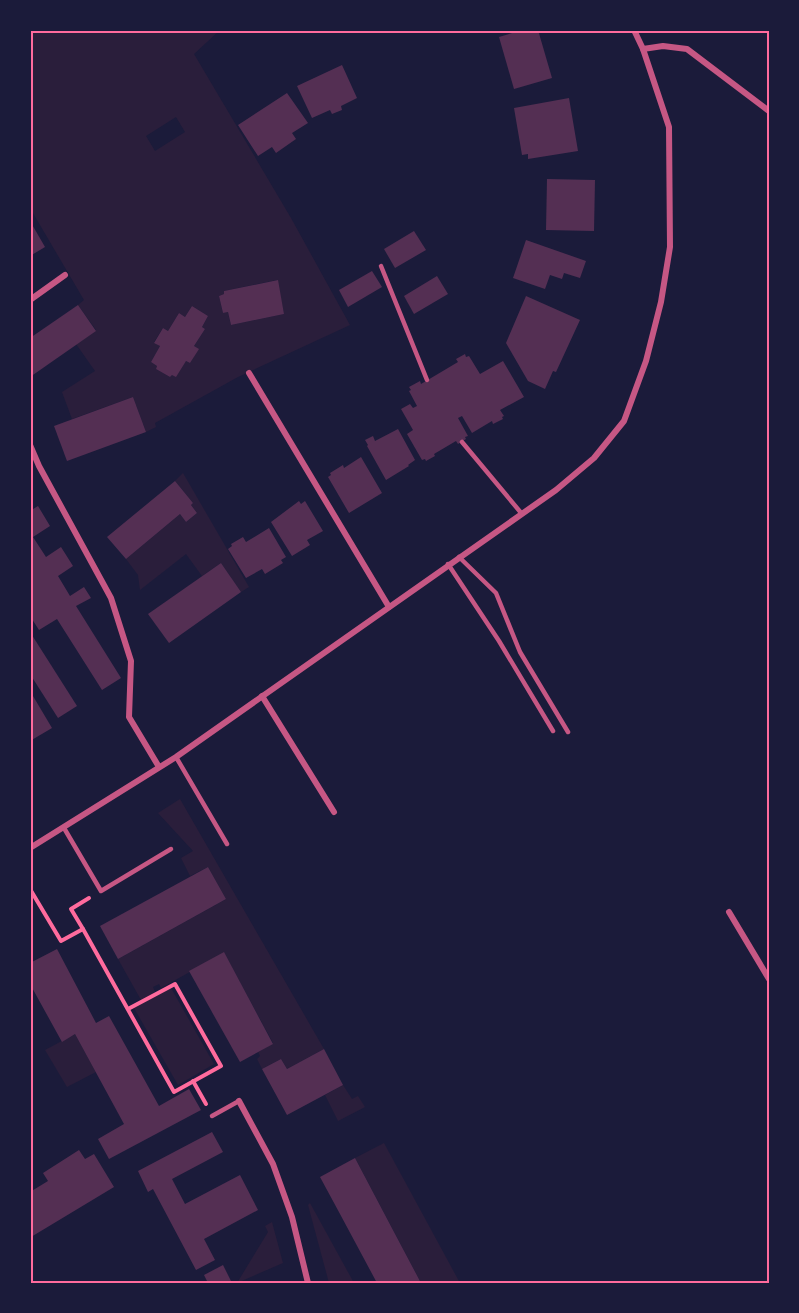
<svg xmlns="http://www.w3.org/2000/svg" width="799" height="1313" viewBox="0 0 799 1313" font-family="'Times New Roman',serif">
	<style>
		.green { fill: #2a1e3b; fill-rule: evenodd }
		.building { fill: #542f53 }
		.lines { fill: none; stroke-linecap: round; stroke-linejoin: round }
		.path { stroke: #ff6b9d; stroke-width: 4 }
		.service { stroke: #c65784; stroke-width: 4.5 }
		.minor { stroke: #c65784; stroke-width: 6 }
		.neatline { fill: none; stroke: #ff6b9d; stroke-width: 2 }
	</style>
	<rect width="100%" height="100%" fill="#1b1b3a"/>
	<g class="green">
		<path d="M30,30H220L194,54L291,218L350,325L238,377L155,423L156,427L146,432L133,397L72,419L62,392L95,371L76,344L96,330L78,305L84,300L30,208ZM176,117L185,132L155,151L146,136ZM277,280L284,314L231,325L228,312L223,313L219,296L224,294V291ZM192,306L208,316L202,327L205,329L194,346L198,349L190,363L186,361L170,377L156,369L157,366L151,362L160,346L154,342L163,328L168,331L179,313L185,317Z"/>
		<path d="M183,473L249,587L241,592L221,563L202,576L186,554L140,590L138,575L126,559L180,514L186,522L197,513L191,505L193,503L175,481Z"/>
		<path d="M180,799L324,1049L287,1069L281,1059L262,1069L257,1059L260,1056L258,1052L273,1043L224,953L161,988L159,984L153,987L155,992L141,1000L118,959L226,899L208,867L190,876L181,858L193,851L158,813Z"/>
		<path d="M171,988L214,1064L178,1085L134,1008Z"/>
		<path d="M75,1034L96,1072L67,1087L45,1050Z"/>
		<path d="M343,1085L352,1099L358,1096L365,1107L338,1121L325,1095Z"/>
		<path d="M384,1143L460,1283H421L355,1158Z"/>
		<path d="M310,1203L354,1283H329L308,1205Z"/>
		<path d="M272,1222L283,1263L237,1283L268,1232L265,1226Z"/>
	</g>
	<g class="building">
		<path d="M522,30H538L552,78L514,89L499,37Z"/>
		<path d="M342,65L357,98L341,106L342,110L332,114L330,110L312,118L297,86Z"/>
		<path d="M287,93L308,123L292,133L296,139L276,153L272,147L258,156L238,125Z"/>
		<path d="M569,98L578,151L528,159V154L522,155L514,108Z"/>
		<path d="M547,179L595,180L594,231L546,230Z"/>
		<path d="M30,221L45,247L30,256Z"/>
		<path d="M414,231L426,250L395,268L384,249Z"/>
		<path d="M526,240L586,261L580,278L564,273L562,279L550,275L545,289L513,278Z"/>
		<path d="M372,271L382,287L348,307L339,290Z"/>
		<path d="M437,276L448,294L414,314L404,296Z"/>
		<path d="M278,280L284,314L231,325L228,312L223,313L219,296L224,294V291Z"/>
		<path d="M526,296L580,320L556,372L553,371L545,389L528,381L506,343Z"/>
		<path d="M78,305L96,331L30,377V338Z"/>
		<path d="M192,306L208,316L202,327L205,329L194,346L199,349L190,363L186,361L176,377L172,375L170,377L156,369L157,366L151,362L160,346L154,343L163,328L168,331L179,313L185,317Z"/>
		<path d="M465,354L466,357L469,356L480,374L503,361L524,397L500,410L504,416L502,417L503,419L493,424L492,421L472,433L462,416L458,418L468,436L465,437L466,439L458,444L456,441L434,454L435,456L426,461L425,459L422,460L407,434L413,430L401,409L410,404L413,408L417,406L409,391L411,390L409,387L420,381L421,384L458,362L456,359Z"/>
		<path d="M133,397L146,432L67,461L54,426Z"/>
		<path d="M398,429L415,460L408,465L409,466L386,480L367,446L368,445L365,440L373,436L375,441Z"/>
		<path d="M361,457L382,493L349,513L328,477L331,475L330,473L343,465L344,468Z"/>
		<path d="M175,481L193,503L191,505L197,513L186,522L180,514L126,559L107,537Z"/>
		<path d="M299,501L301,504L305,501L323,531L307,540L310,545L292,556L271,522Z"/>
		<path d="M38,506L50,526L33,537L46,557L61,547L73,566L58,576L70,596L84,587L91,598L76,606L121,678L102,690L57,619L39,630L30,616V511Z"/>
		<path d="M269,528L286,557L281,560L283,563L265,574L262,569L246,578L228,549L232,546L231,544L243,537L246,542Z"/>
		<path d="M221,563L241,592L169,643L148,614Z"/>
		<path d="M30,632L77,706L58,718L30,674Z"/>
		<path d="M30,691L52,728L30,741Z"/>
		<path d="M208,867L226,899L118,959L100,926Z"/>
		<path d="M57,949L96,1023L109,1016L159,1106L189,1089L201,1110L109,1159L98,1139L124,1124L75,1034L62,1042L30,984V963Z"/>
		<path d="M224,952L273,1044L240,1062L189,971Z"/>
		<path d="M324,1049L343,1085L287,1115L262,1069L281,1059L287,1069Z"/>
		<path d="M212,1132L223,1152L172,1179L185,1204L240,1175L258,1210L204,1239L215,1260L196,1270L153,1189L148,1192L138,1171Z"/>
		<path d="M79,1150L85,1159L94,1154L114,1187L31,1237L30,1192L48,1181L43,1173Z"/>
		<path d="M355,1158L394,1232L421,1283H377L340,1214L320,1177Z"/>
		<path d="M223,1265L232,1283H208L204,1275Z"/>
	</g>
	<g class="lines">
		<g class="path">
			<path d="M30,889L61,941L83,929L174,1092L221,1066L175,984L128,1009"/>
			<path d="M83,929L71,909L89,898"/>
			<path d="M193,1081L206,1104"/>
		</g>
		<g class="service">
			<path d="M381,266L427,380"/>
			<path d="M462,442L522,514"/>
			<path d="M459,557L496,593L520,652L568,732"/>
			<path d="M448,564L499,641L553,731"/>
			<path d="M176,757L227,844"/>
			<path d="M64,828L101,891L171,849"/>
			<path d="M212,1116L239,1101"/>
		</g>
		<g class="minor">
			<path d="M643,49L663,46L687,49L769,111"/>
			<path d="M30,300L65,275"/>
			<path d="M249,373L389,607"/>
			<path d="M30,445L39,466L111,598L131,661L129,717L159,767"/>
			<path d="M262,696L334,812"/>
			<path d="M30,848L176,757L556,490L594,458L624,421L646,361L661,302L670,247L669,127L643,49L634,30"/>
			<path d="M729,912L769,979"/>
			<path d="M239,1101L273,1164L292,1217L308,1283"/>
		</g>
	</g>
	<rect width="799" height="1313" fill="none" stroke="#1b1b3a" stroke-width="63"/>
	<rect x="32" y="32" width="736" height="1250" class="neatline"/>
</svg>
